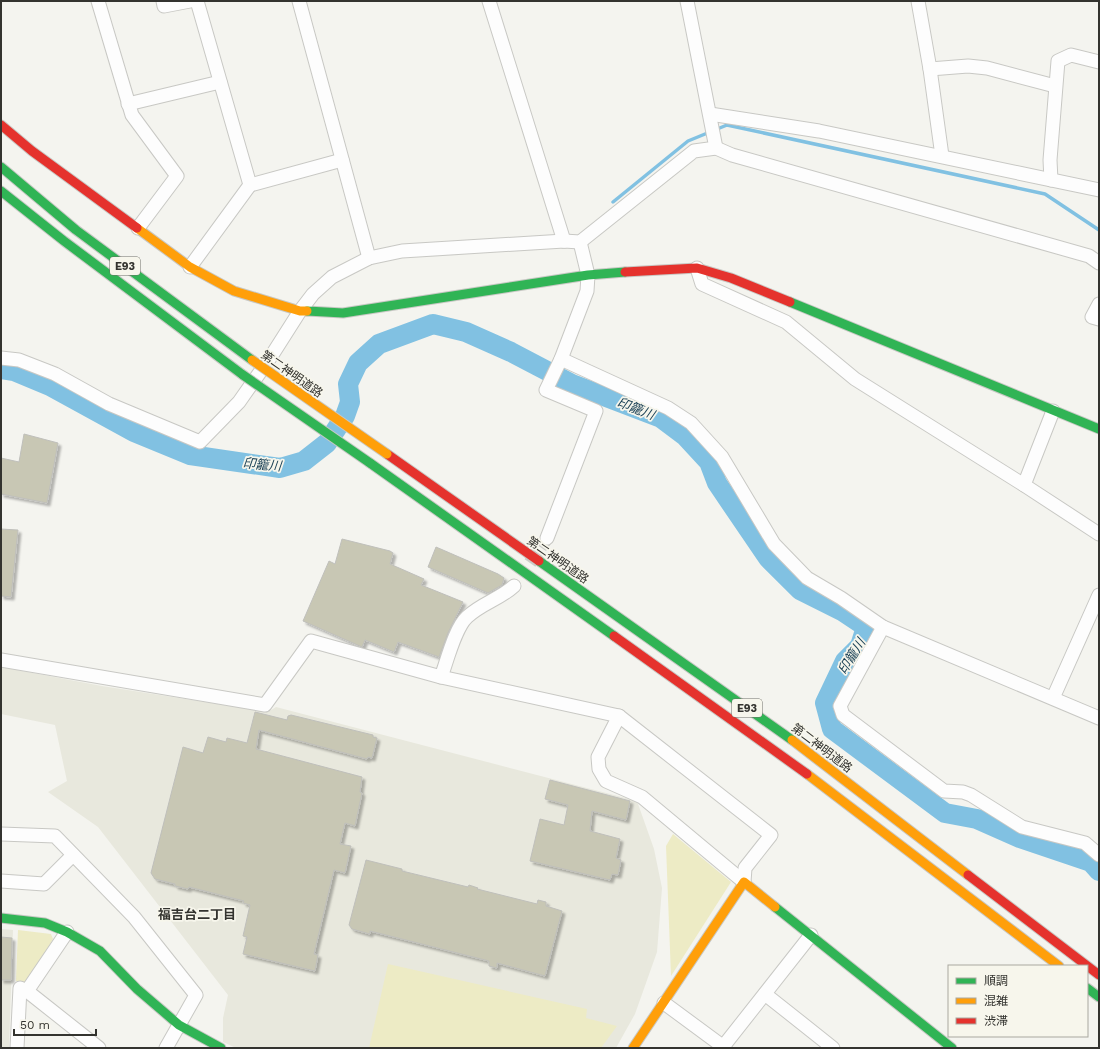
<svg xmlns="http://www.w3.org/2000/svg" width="1100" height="1049" viewBox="0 0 1100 1049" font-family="'Work Sans','Noto Sans JP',sans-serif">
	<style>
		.built { fill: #e8e8dd }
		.green { fill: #edebc5 }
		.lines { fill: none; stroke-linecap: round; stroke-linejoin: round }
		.stream { stroke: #81c1e2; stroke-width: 3.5 }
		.river { stroke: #81c1e2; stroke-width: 20 }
		.building { fill: #c8c7b4; stroke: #bfbfbb; filter: url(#shadow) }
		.street-tunnel { stroke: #cdcdc9; stroke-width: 13; stroke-dasharray: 13 6; stroke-linecap: butt }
		.street-casing { stroke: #c8c8c4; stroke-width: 15 }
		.fast-casing { stroke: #c8c8c4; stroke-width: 11 }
		.slow-casing { stroke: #c8c8c4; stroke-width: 11 }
		.jam-casing { stroke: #c8c8c4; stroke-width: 11 }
		.street { stroke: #fdfdfd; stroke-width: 13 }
		.fast { stroke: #30b455; stroke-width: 9 }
		.slow { stroke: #ff9f0a; stroke-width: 9 }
		.jam { stroke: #e5322d; stroke-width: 9 }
		.fast-bridge-casing { stroke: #c8c8c4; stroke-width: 11; stroke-linecap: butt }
		.slow-bridge-casing { stroke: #c8c8c4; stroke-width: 11; stroke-linecap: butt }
		.fast-bridge { stroke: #30b455; stroke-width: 9 }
		.slow-bridge { stroke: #ff9f0a; stroke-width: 9 }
		.labels { text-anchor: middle; stroke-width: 3.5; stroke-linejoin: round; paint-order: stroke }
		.shield { fill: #f7f6ec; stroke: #6e6e68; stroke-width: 1 }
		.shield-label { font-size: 11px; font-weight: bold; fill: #33332f }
		.street-label { font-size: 12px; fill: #33332f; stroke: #f7f6ec }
		.water-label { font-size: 13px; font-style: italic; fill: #173e53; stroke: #f7f6ec }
		.neighbourhood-label { font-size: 13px; font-weight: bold; fill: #33332f; stroke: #f7f6ec }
	</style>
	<defs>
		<filter id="shadow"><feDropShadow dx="3" dy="3" stdDeviation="1" flood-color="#0004"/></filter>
	</defs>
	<rect width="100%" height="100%" fill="#f4f4ef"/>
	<g class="built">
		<path d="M1,667L102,686L268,712L276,707L637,801L654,849L662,888L657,952L635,1014L616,1048H236L223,1042V1018L228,995L98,827L48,792L67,781L55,725L1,714Z"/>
		<path d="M1,929L13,930L9,1048H1Z"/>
	</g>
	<g class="green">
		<path d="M673,834L731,882L671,976L666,846Z"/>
		<path d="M18,930L51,934L53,939L28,983L16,981Z"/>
		<path d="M388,964L587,1009L586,1018L617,1026L601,1048H369Z"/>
	</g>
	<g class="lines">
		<path class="stream" d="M613,202L688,141L727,125L1045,194L1099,230"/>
		<path class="river" d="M1,369L14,371L50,386L134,432L190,455L280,468L304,461L327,443L345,416L350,402L348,384L358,363L379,344L433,324L466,332L511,352L572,384L661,418L685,436L709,462L717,483L768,558L800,590L842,611L866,627L860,646L845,661L825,703L832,729L945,813L977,819L1020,838L1091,862L1099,871"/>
	</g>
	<g class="building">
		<path d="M24,434L58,443L47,503L1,494V458L19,462Z"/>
		<path d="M1,529L18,530L11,597L1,596Z"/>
		<path d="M342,539L390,551L393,553L390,564L424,579L421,585L463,602L448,633L439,657L398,642L394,652L365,640L362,647L303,621L329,561L335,564Z"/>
		<path d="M436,547L498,574L504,578L502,585L488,593L428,567Z"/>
		<path d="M255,712L287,720L288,716L291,715L373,735V737L377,738L372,758L368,757L367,759L259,730L256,749L362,777L360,792L362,793L355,826L345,823L340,844L351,846L345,873L334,870L314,954L318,955L315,971L243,954L247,937L243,936L250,905L243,903L244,901L189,887L188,889L175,886V884L155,879L151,873L183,747L203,753L208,737L226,742L227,738L247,743Z"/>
		<path d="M550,780L630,801L626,820L592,811L590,831L620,839L616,858L621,860L618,875L612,874L610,880L530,861L540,819L564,825L568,805L545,799Z"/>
		<path d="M366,860L402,869V871L468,887L469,885L478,888L477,889L537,904L538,900L546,902V906L562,911L545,976L497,963V968L489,966V961L386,935L370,931V934L352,929L349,925Z"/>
		<path d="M1,937L12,938L11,980H1Z"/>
	</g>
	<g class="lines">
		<path class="street-tunnel" d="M530,563L547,538"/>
		<g class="street-casing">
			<g id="street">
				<path d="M98,1L132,115L177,176L138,228"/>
				<path d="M163,1L164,6L190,1"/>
				<path d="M299,1L369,258"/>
				<path d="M489,1L564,241"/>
				<path d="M687,1L716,148"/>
				<path d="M918,1L930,69L942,156"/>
				<path d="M930,69L968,66L987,68L1055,86"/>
				<path d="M128,104L220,82"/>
				<path d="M710,114L819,131L1099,190"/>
				<path d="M1051,180L1050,160L1058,61L1071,55L1099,62"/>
				<path d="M250,185L342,160"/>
				<path d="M190,267L250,185L197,1"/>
				<path d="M697,268L702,284L786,322L855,379L1024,485L1099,534"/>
				<path d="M1099,304L1092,317L1099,319"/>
				<path d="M1,358L19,360L55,374L109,404L200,442L239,402L272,355L300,311L313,294L332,277L369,258L402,251L564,241L580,242L694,151L716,148L732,155L1089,256L1099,263"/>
				<path d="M561,359L668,408L691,423L722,457L774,544L807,578L841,598L883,627L1099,718"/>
				<path d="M1024,485L1053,411"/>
				<path d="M547,538L596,411L546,390L561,359L587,291L588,275L580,242"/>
				<path d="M883,627L840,706L843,715L944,791L963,792L971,795L1022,827L1085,843L1099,855"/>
				<path d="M1,660L265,705L311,641L441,677L619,716L771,835L745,868L744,882"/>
				<path d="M441,677C447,661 455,628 467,617C482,603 500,599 514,586"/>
				<path d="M1053,698L1099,595"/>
				<path d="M619,716L598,757L599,769L606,781L642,797L744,882"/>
				<path d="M1,834L55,836L134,917L196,995L166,1048"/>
				<path d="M1,881L44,884L73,855"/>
				<path d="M27,991L99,1048"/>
				<path d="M765,994L833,1048"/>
				<path d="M664,1003L725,1048"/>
				<path d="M17,1048L20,988L27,991L67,932"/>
				<path d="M722,1048L811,935"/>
			</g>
		</g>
		<g class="fast-casing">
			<g id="fast">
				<path d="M1,167L76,230L252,360"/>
				<path d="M1,191L64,241L243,375"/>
				<path d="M790,302L1099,429"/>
				<path d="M307,311L343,313L588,275L625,272"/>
				<path d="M370,463L614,636"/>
				<path d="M539,561L792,740"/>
				<path d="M775,907L952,1048"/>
				<path d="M1,918L45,923L67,932L100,951L137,989L179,1025L221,1048"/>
				<path d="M1087,988L1099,997"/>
			</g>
		</g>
		<g class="slow-casing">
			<g id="slow">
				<path d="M137,228L190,267L234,291L300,311H307"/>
				<path d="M792,740L968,875"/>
				<path d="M807,774L1059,966"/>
				<path d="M633,1048L744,882L775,907"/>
			</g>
		</g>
		<g class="jam-casing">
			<g id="jam">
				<path d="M1,125L32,151L137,228"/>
				<path d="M625,272L697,268L731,278L790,302"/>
				<path d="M387,454L539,561"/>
				<path d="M614,636L807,774"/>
				<path d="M968,875L1099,975"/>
			</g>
		</g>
		<use href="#street" class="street"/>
		<use href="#fast" class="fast"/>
		<use href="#slow" class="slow"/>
		<use href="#jam" class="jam"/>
		<g class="fast-bridge-casing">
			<path id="fast-bridge" d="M243,375L370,463"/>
		</g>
		<g class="slow-bridge-casing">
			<path id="slow-bridge" d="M252,360L387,454"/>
		</g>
		<use href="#fast-bridge" class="fast-bridge"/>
		<use href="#slow-bridge" class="slow-bridge"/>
	</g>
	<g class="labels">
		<g class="shield">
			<rect x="110" y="257" width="30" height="18" rx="3"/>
			<rect x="732" y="699" width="30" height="18" rx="3"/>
		</g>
		<g class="shield-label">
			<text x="125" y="270">E93</text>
			<text x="747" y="712">E93</text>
		</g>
		<g class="street-label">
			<text transform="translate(292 374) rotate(35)" y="4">第二神明道路</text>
			<text transform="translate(558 560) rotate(35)" y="4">第二神明道路</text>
			<text transform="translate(822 748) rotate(37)" y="4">第二神明道路</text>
		</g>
		<g class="water-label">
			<text transform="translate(636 408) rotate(21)" y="5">印籠川</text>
			<text transform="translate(262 464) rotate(5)" y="5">印籠川</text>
			<text transform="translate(851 656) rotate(-58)" y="5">印籠川</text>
		</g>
		<g class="neighbourhood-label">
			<text x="197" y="919">福吉台二丁目</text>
		</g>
	</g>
	<rect width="1100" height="1049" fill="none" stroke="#33332f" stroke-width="4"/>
	<rect x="948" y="965" width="140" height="72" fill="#f7f6ec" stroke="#a9a8a0"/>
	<rect x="956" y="978" width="20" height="6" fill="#30b455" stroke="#a9a8a0"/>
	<text x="984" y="985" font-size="12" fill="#33332f">順調</text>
	<rect x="956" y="998" width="20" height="6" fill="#ff9f0a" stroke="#a9a8a0"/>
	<text x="984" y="1005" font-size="12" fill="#33332f">混雑</text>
	<rect x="956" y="1018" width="20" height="6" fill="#e5322d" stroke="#a9a8a0"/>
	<text x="984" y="1025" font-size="12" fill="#33332f">渋滞</text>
	<path d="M14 1029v6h82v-6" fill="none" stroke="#33332f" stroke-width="2"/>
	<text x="20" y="1029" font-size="12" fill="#33332f" stroke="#f7f6ec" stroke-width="3" paint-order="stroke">50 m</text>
</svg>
